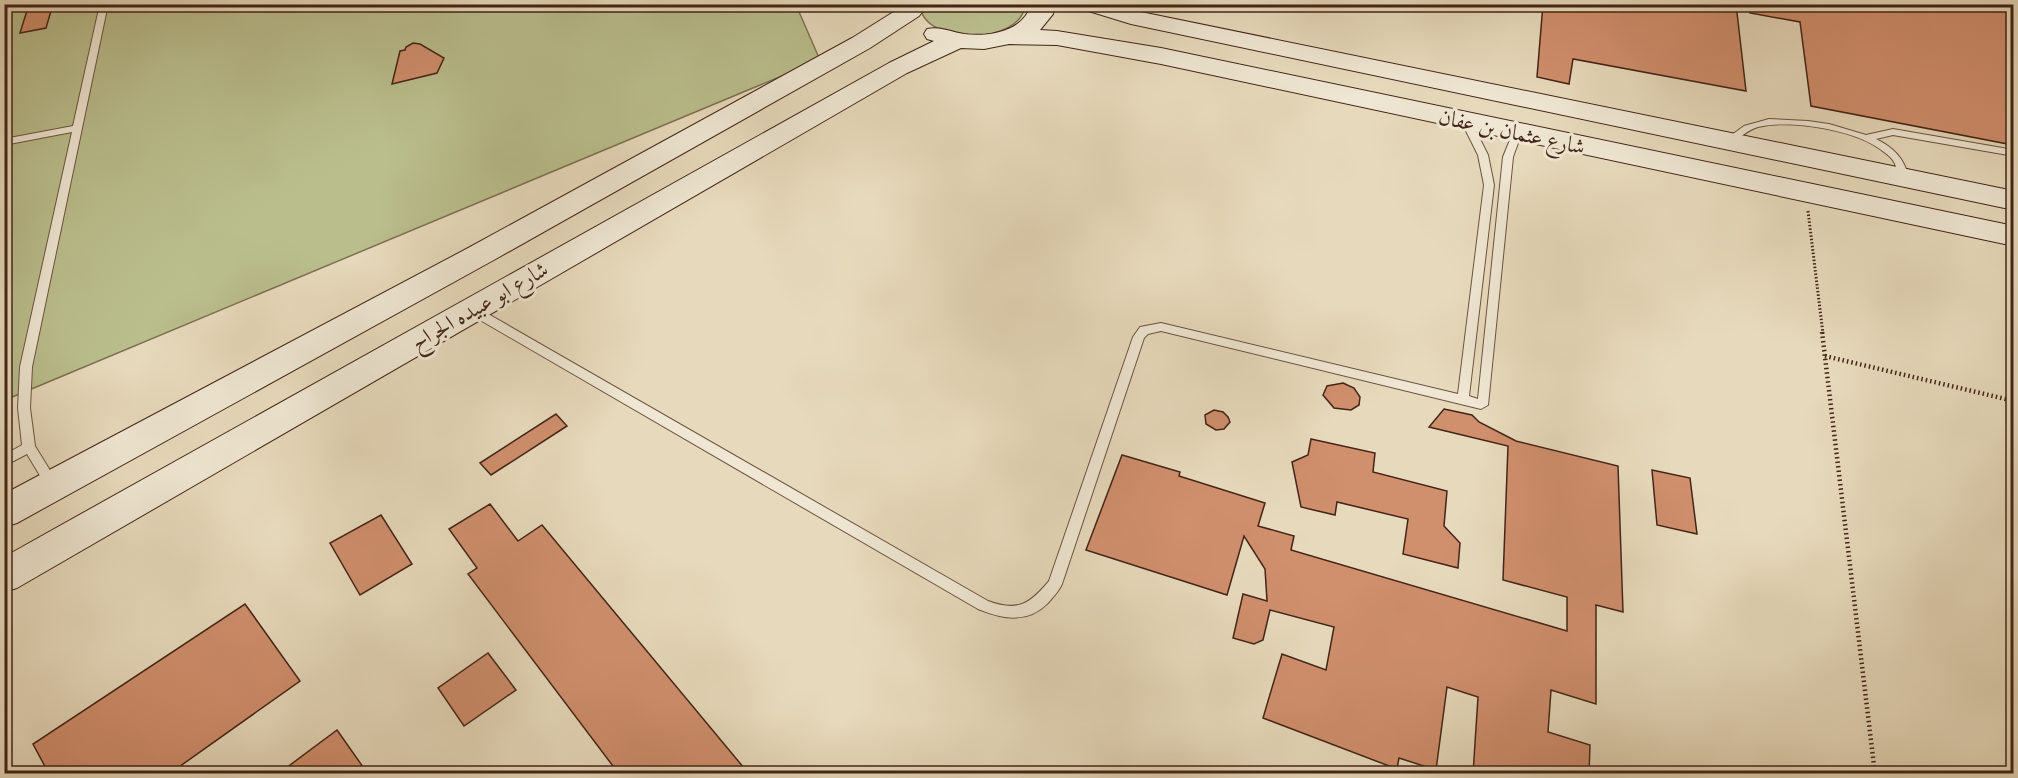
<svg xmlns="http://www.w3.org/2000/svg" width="2018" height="778" viewBox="0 0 2018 778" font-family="'IM FELL DW Pica',Amiri,serif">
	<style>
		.green { fill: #babe8d; stroke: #7e7152; stroke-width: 1.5 }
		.building { fill: #d08f6d; stroke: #432417; stroke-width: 1.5 }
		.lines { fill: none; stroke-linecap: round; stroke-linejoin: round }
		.lane-casing { stroke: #6c5240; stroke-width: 2 }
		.secondary-casing { stroke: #432417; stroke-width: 2 }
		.path-far1 { stroke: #432417; stroke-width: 3; stroke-dasharray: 1.5 2; stroke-linecap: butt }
		.path { stroke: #432417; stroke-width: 4.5; stroke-dasharray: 1.5 3; stroke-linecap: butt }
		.lane { fill: #efe7d3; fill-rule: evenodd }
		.secondary { fill: #efe7d3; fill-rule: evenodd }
		.labels { text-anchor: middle; stroke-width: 6; stroke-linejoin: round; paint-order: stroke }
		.street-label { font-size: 22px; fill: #432417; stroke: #efe7d3 }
	</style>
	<rect width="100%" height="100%" fill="#e7dabc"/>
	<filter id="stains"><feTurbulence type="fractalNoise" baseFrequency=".00333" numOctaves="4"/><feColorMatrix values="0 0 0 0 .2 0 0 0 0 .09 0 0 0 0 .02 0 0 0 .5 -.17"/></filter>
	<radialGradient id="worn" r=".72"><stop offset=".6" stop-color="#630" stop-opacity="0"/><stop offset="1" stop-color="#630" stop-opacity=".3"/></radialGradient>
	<g class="green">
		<path d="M920,4H1025C1024,45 921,47 920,4Z"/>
		<path d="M5,5H796L820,60L5,400Z"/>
	</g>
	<g class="building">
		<path d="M29,4H53L46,28L20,33Z"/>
		<path d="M1543,4H1736L1746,91L1573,59L1569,84L1537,77Z"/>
		<path d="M1751,4H2013V145L1811,106L1800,22L1750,13Z"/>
		<path d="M413,43L420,44L444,58L437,73L392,84L400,51L405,50L406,47Z"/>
		<path d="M1343,383L1354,388L1360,397L1359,405L1351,410L1334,408L1323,395L1327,386Z"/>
		<path d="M1444,409L1472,415L1479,422L1516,441L1618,466L1623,612L1596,605V704L1551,690L1548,732L1590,745L1589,774H1473L1478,697L1447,687L1436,770L1399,758L1397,769L1263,718L1282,654L1326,670L1334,627L1270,610L1263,640L1254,644L1233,638L1243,594L1267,601L1265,569L1244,536L1227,595L1086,550L1122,455L1180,472L1179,476L1265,503L1258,526L1294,536L1291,550L1567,631V597L1503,580L1508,446L1429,427Z"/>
		<path d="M1214,410L1223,412L1228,417L1230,422L1224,429L1216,430L1206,424L1205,415Z"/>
		<path d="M556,414L567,426L491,475L480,463Z"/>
		<path d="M1311,439L1375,453L1373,472L1447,491L1444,526L1460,543L1458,568L1403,554L1408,519L1337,502L1335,515L1301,507L1292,462L1308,455Z"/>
		<path d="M1652,470L1690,478L1697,534L1657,525Z"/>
		<path d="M490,504L518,541L542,525L749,774H619L468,574L477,568L449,529Z"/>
		<path d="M381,515L412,564L360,595L330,543Z"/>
		<path d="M245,604L300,681L169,774H49L33,744Z"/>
		<path d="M488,653L516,690L464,726L438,688Z"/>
		<path d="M337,730L368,774H278Z"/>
	</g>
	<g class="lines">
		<g class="lane-casing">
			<g id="lane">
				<path d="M100,4H108L32,367L30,408L35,446L59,485L58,489L53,490L48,489L27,454L4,466V455L22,445L18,408L20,367L72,132L4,145V139L73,126Z"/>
				<path d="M1466,118L1471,121L1488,155L1494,185L1469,396L1478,399L1503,157L1514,130L1517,129L1522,132L1513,157L1488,405L1481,409L1161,331L1148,334L1144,338L1062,584C1059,591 1053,597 1048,603C1027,624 1003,619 978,609L468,313L466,310L472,306L476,307L988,601C1018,612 1030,604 1049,581L1133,337L1140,327L1161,323L1458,394L1484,185L1478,155L1461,121Z"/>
				<path d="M1769,119L1808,121L1829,124L1866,135L1893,129L2014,150V156L1893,135L1876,139C1894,148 1904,158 1909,178L1904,181C1896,178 1898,169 1894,162C1892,158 1888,155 1884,152C1858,130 1792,119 1758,127C1748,130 1739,138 1730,144L1727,145L1722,142L1744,126Z"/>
			</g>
		</g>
		<g class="secondary-casing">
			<g id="secondary">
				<path d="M914,4L919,6L923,11L919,16L870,48L492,261L17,523L4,527V494L470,247L852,38L903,6Z"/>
				<path d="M1031,4H1055L1053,14L1040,30L1057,31L1161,48L2014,226V246L1161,64L1057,45L1009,44L984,49L961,48L907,73L17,588L4,592V557L889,63L934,41L927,39L924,34L927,29C940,26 951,32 964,34C988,37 1024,32 1031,4Z"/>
				<path d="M1078,4H1116L1136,11L2014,191V210L1131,24L1082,9Z"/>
			</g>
		</g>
		<path class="path-far1" d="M1808,211L1823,334"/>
		<g class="path">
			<path d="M1822,332L1875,774"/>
			<path d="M1825,356L2014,401"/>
		</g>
		<use href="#lane" class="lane"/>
		<use href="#secondary" class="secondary"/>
	</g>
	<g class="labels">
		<g class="street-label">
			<text transform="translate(1512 131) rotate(12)" y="8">شارع عثمان بن عفان</text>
			<text transform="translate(479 305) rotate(-30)" y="8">شارع ابو عبيده الجراح</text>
		</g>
	</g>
	<rect width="2018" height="778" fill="none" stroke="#e7dabc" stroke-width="24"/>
	<rect x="6" y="6" width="2006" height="766" fill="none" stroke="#432417" stroke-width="3"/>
	<rect x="12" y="12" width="1994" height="754" fill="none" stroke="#432417" stroke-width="1.5"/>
	<rect width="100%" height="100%" filter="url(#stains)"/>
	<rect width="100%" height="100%" fill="url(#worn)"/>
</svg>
